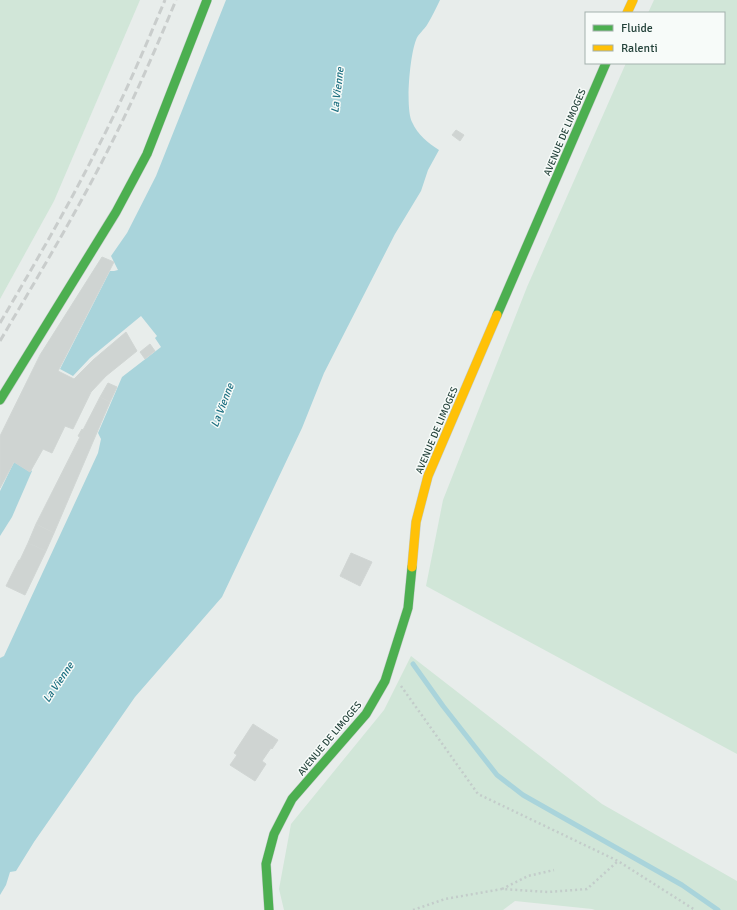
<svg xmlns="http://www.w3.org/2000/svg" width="737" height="910" viewBox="0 0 737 910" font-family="Signika,sans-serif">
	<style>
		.green { fill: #d1e6d8 }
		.water { fill: #a9d4db }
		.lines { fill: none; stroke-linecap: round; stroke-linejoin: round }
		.stream { stroke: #a9d4db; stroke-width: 5 }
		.building { fill: #cfd4d2; stroke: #d1d6d4 }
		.fast-casing { stroke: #c3cbc8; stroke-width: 10 }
		.slow-casing { stroke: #c3cbc8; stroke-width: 10 }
		.path { stroke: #c3ccca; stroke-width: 2.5; stroke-dasharray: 2 3; stroke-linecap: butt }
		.fast { stroke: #4caf50; stroke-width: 9 }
		.slow { stroke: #ffc107; stroke-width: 9 }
		.rail { stroke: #c9cdcc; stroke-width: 3; stroke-dasharray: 8 4; stroke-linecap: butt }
		.labels { text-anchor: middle; stroke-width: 3; stroke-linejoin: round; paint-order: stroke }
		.street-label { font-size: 10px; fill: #24423a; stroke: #f7fbf9 }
		.water-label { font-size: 11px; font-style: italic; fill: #1c6f80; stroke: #f7fbf9 }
	</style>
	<rect width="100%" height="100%" fill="#e8edeb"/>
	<g class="green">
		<path d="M0,0H140L54,201L0,299Z"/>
		<path d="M654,0H737V754L426,586L443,500L527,287L626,63H724V13H648Z"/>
		<path d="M411,656L602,804L737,881V910H595L592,909L515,901L503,910H284L279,889L291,824L384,710Z"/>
	</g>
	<g class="water">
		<path d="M226,0H440C436,8 432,17 427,25C424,30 418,34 416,40C410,55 405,108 412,122C418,135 428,143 439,150L428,170L421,191L395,234L324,373L302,428L222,597L135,697L34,842L16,871L10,872L6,885L0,895V658L4,656L98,453L101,439L98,433L122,377L161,347L155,338L157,336L141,316L90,358L73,376L60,369L110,271H114L118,270L111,256L127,233L156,176Z"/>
		<path d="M15,460L32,471L12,517L0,536V491Z"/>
	</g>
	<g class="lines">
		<path class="stream" d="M413,664L443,706L497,775L523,795L682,885L718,910"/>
	</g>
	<g class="building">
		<path d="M456,130L464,135L460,141L452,135Z"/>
		<path d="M102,257L114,262L58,371L74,379L93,360L126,332L137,351L106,376L91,392L73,429L65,426L52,453L43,449L30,472L14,462L0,488V436L40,355Z"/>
		<path d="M150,344L155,351L145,359L140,352Z"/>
		<path d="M108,383L117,387L110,402L100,397Z"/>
		<path d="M100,397L110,402L54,533L36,524L80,437L78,436L82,429L83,430Z"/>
		<path d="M36,524L54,533L46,551L28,543Z"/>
		<path d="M28,543L46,551L25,595L6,586L19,560H20Z"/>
		<path d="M351,553L372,562L360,586L340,576Z"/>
		<path d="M253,724L278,740L272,749L271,748L262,761L266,764L255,781L230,765L237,755L234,753Z"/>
	</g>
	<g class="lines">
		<g class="fast-casing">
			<g id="fast">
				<path d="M497,315L606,63"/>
				<path d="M0,400L116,212L147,154L207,0"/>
				<path d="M269,910L266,864L274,834L292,799L366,714L385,681L408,608L412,567"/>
			</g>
		</g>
		<g class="slow-casing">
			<g id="slow">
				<path d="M627,13L633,0"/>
				<path d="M412,567L416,522L428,476L497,315"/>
			</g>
		</g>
		<g class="path">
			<path d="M401,686L478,794L618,861L695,910"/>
			<path d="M502,889L528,876L554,870"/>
			<path d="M413,910L445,899L502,889L548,892L587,889L618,861"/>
		</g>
		<use href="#fast" class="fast"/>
		<use href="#slow" class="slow"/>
		<g class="rail">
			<path d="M0,323C34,265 68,207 98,147C123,99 144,50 165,0"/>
			<path d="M0,341C37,278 75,215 108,150C133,101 155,51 176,0"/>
		</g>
	</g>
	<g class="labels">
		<g class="street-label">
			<text transform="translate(564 132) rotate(-67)" y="4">AVENUE DE LIMOGES</text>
			<text transform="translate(436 430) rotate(-67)" y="4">AVENUE DE LIMOGES</text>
			<text transform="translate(329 738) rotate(-50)" y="4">AVENUE DE LIMOGES</text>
		</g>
		<g class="water-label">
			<text transform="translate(337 90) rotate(-83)" y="4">La Vienne</text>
			<text transform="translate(222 405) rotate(-69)" y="4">La Vienne</text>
			<text transform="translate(58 682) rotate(-56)" y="4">La Vienne</text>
		</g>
	</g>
	<rect x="585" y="12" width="140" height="52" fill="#f7fbf9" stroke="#a3b1ad"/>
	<rect x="593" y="25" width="20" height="6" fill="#4caf50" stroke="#a3b1ad"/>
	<text x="621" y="32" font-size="12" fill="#24423a">Fluide</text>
	<rect x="593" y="45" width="20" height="6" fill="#ffc107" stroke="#a3b1ad"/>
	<text x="621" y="52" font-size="12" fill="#24423a">Ralenti</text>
</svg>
